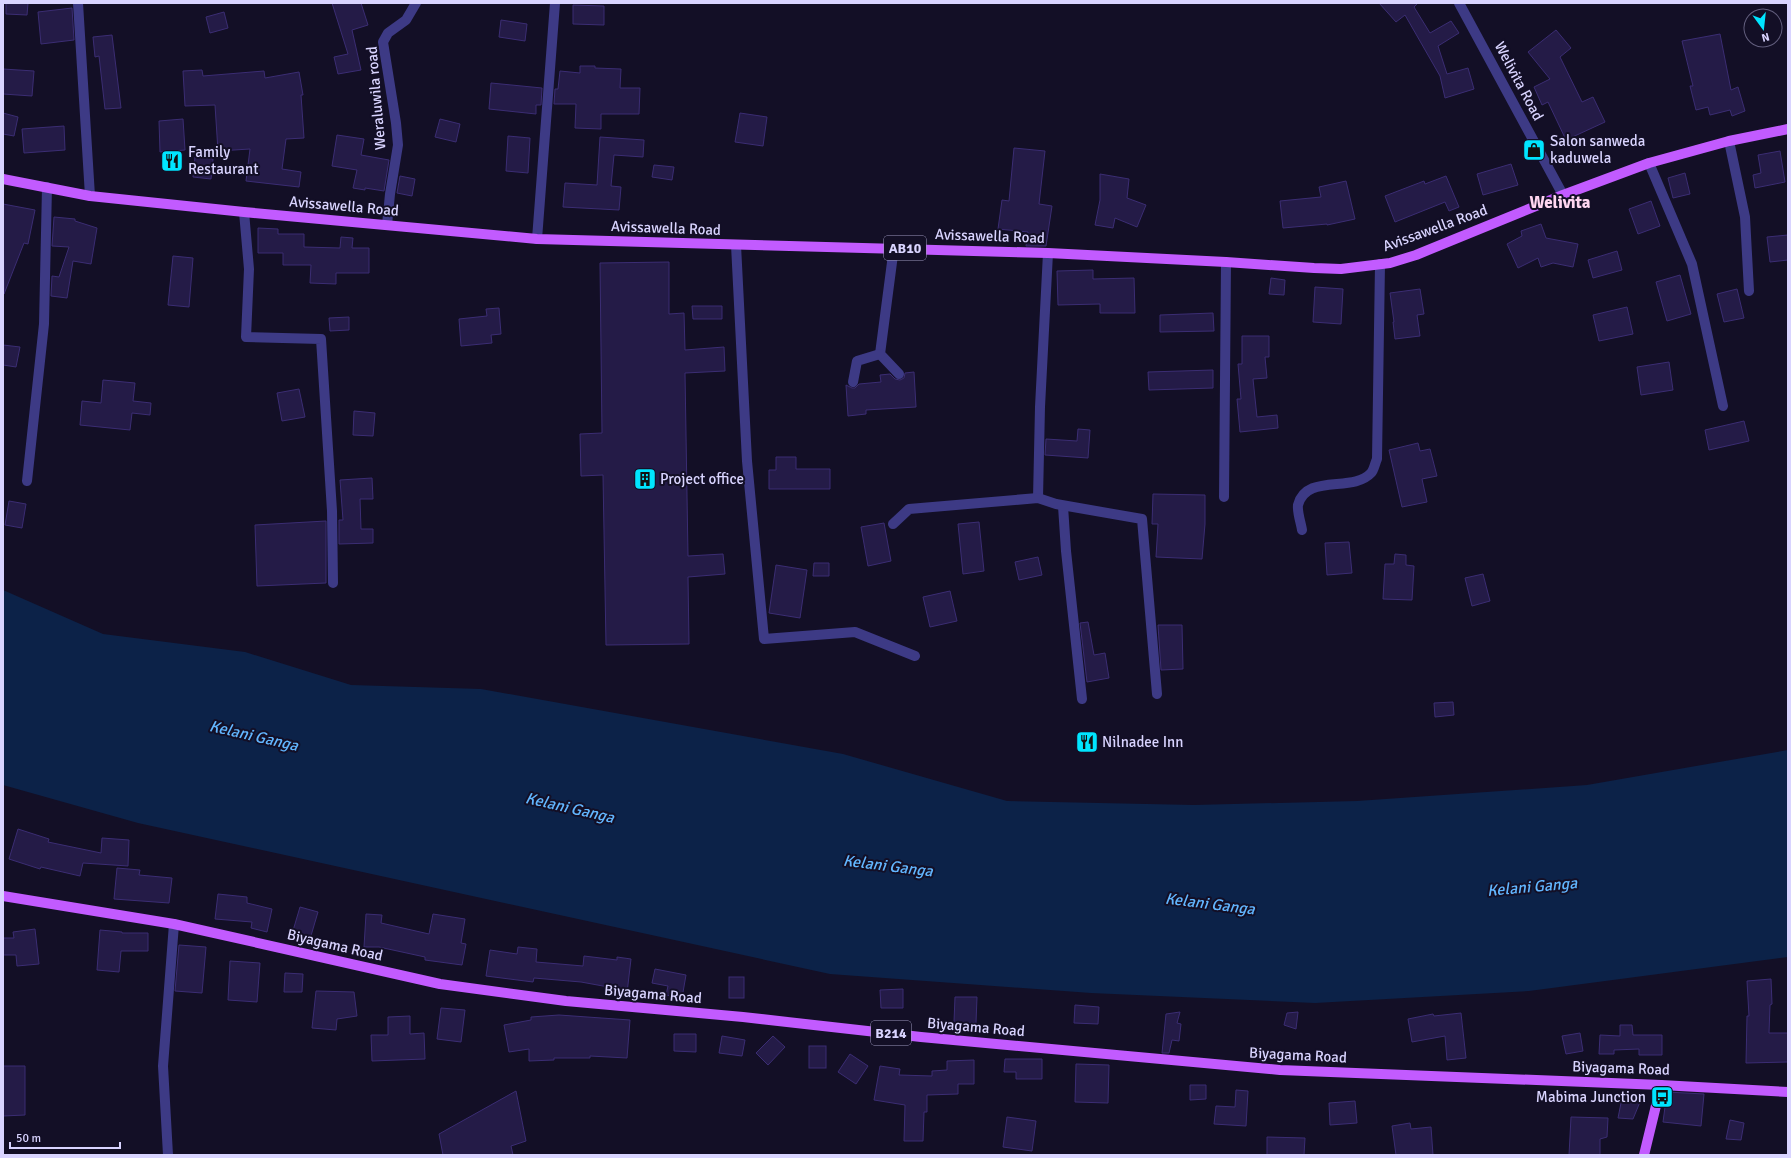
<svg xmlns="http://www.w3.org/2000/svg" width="1791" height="1158" viewBox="0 0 1791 1158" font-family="Signika,sans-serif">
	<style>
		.water { fill: #0c2248 }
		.building { fill: #241b47; stroke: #3b2d73 }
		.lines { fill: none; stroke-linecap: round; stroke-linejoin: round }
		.minor { stroke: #3d3a85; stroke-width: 10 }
		.tertiary { stroke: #3d3a85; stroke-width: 10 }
		.primary { stroke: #c25bff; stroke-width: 10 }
		.labels { text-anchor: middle; stroke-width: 4; stroke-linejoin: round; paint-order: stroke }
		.shield { fill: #130f26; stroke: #9e99be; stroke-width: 1 }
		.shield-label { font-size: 14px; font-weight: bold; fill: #d9d4ff }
		.street-label { font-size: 15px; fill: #d9d4ff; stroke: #130f26 }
		.poi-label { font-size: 15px; fill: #d9d4ff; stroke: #130f26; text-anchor: start }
		.water-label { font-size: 16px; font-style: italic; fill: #62b6ff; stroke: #130f26 }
		.quarter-label { font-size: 17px; font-weight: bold; fill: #ffd6f0; stroke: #130f26 }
	</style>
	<rect width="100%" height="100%" fill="#130f26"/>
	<path class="water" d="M3,590L103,634L245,652L351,685L481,689L843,754L1007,801L1194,805L1357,801L1587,785L1788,750V957L1529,991L1315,1003L1091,993L830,974L138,823L3,785Z"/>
	<g class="building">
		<path d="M6,3H28L27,15L6,14Z"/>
		<path d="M332,3H361L368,25L352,30L361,70L338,74L334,57L348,54Z"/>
		<path d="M1379,3H1418L1414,7L1430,33L1451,21L1459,33L1438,46L1447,74L1468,68L1474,89L1445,98L1440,76L1405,15L1396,22Z"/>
		<path d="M573,5L604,6V25L573,24Z"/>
		<path d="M72,8L74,40L41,44L38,12Z"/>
		<path d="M224,12L228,28L210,33L206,17Z"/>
		<path d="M501,20L527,24L525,41L499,37Z"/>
		<path d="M1556,30L1571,48L1560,57L1582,102L1593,97L1605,122L1566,140L1548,102L1542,105L1534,87L1550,79L1528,52Z"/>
		<path d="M1720,34L1731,90L1738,87L1745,111L1732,116L1730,110L1710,115L1708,107L1696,110L1690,86H1693L1682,41Z"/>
		<path d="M112,35L121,108L105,109L99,56L95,57L93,37Z"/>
		<path d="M580,66H595V68L621,69L620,88H640L639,114H601V129L575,128L576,104H554L555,89H558L560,71L580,73Z"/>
		<path d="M3,69L34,71L32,96L3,94Z"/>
		<path d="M202,70L203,76L264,71L265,78L299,72L303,95H301L304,138L286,139L282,169L301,172L299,187L246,181L250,149L218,151L215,105L185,106L183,71Z"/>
		<path d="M491,83L542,88L541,105H536V114L489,109Z"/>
		<path d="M3,113L18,117L14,136L3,134Z"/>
		<path d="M740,113L767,117L763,146L735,142Z"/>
		<path d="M183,119L185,150L160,152L159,121Z"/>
		<path d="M440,119L460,124L456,142L435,137Z"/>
		<path d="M64,126L65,150L24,153L22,129Z"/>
		<path d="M337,135L364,139L361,155L389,160L384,191L365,188V190L353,188L357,170L332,166Z"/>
		<path d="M508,136L530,138L528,173L506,171Z"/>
		<path d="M600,137L644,140L643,157L614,155L611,186L621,187L619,210L563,207L565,183L597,185Z"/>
		<path d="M1014,148L1045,151L1039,204L1052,206L1046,246H1026L1028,232L998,229L1002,200L1009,201Z"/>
		<path d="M1780,151L1785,182L1755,188L1753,175L1761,173L1758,155Z"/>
		<path d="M195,157L213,159L211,179L193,177Z"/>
		<path d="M1511,164L1518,185L1483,195L1477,174Z"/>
		<path d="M654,165L674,167L672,180L652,177Z"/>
		<path d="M1685,173L1690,194L1673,198L1668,178Z"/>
		<path d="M1100,174L1129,179L1127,198L1146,205L1137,227L1115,218L1113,228L1095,225L1100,200Z"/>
		<path d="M400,176L415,179L412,196L397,193Z"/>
		<path d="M1446,176L1459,207L1449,211L1445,202L1395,222L1385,196L1424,181L1425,184Z"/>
		<path d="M1346,181L1355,219L1327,225V224L1283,228L1280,201L1321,197L1319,187Z"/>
		<path d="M1651,201L1660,226L1638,234L1629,209Z"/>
		<path d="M3,204L35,210L28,244L24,243L4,294Z"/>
		<path d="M54,217L75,219V221L97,228L91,264L73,261L67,298L51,296L52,276L59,277L69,247L52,246Z"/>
		<path d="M1541,224L1546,238L1578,244L1573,267L1553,263L1541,267L1538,258L1518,268L1507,244L1522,236L1521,231Z"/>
		<path d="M258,228L278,229V234H304V247L340,248L341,237L353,238L352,248H369V273H336V284L310,283L311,265H283V253H258Z"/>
		<path d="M1788,235V260L1770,262L1767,237Z"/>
		<path d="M1617,251L1622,270L1593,278L1588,260Z"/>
		<path d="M173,256L193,258L189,307L168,305Z"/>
		<path d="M669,262V314L684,313L685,350L724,347L725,371L685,373L688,556L723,554L725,574L688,577L689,644L606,645L603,475L581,476L580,434L602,433L600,263Z"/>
		<path d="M1093,270V279L1134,278L1135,313H1100V304L1058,305L1057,271Z"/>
		<path d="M1680,275L1691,314L1667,321L1656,282Z"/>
		<path d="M1271,278L1285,280L1284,295L1269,294Z"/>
		<path d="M1315,287L1343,289L1341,324L1313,322Z"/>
		<path d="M1420,289L1424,314L1417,315L1420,336L1395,339L1393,322H1394L1390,293Z"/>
		<path d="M1737,289L1744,318L1724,322L1717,294Z"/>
		<path d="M692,306H722V319H693Z"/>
		<path d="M1627,307L1633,334L1599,341L1593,315Z"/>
		<path d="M499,308L501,334L491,335L492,343L461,346L459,319L487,316L486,309Z"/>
		<path d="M1213,313L1214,331L1160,332V315Z"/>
		<path d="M349,317V330L330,331L329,318Z"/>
		<path d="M1242,336H1269V357H1265L1267,378L1253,379L1257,417L1277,415L1278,428L1240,432L1237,399H1241L1238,364H1242Z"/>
		<path d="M3,345L20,347L16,367L3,365Z"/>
		<path d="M1669,362L1673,390L1641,395L1637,367Z"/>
		<path d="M1213,370V388L1149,390L1148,372Z"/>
		<path d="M914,372L916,407L866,410V414L848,416L846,385L852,388H855L859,384L881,382L880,375L890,374L895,379L900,380L904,378L905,373Z"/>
		<path d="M103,380L135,383L133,401L151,403L150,415L132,413L130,430L80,425L82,401L101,403Z"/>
		<path d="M299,389L305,417L282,421L277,393Z"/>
		<path d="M354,411L375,413L373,436L353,435Z"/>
		<path d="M1744,421L1749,441L1709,450L1705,430Z"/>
		<path d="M1078,429L1090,430L1088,458L1045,455L1046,439L1077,441Z"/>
		<path d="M1418,443L1420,451L1430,449L1437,476L1422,479L1427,502L1402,507L1389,450Z"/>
		<path d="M776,457H796V469H830V489H769V470H776Z"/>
		<path d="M372,478L373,499H360L361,529H373V543L339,544V520H343L340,480Z"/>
		<path d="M1153,494L1205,495V524L1202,559L1156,557L1158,524H1152Z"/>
		<path d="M9,501L26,504L22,528L5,525Z"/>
		<path d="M326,521V583L257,586L255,525Z"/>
		<path d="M979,522L984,571L963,574L958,524Z"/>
		<path d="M884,523L891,561L868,566L861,527Z"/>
		<path d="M1349,542L1352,573L1327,575L1325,543Z"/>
		<path d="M1395,554L1406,555V565L1414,566L1412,600L1383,599L1385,564H1394Z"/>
		<path d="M1038,557L1042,575L1019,580L1015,562Z"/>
		<path d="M814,563H829V576H813Z"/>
		<path d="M776,565L807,570L800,618L769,613Z"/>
		<path d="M1483,574L1490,601L1472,606L1465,578Z"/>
		<path d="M950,591L957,621L930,627L923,597Z"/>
		<path d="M1088,622L1094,655L1105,653L1109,678L1087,682L1080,623Z"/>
		<path d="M1158,625H1182L1183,669L1161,670Z"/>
		<path d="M1453,702L1454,715L1435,717L1434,703Z"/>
		<path d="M18,829L49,839L48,842L101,853L102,838L129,840L128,866L83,863L80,876L41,867L40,869L9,859Z"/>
		<path d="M117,868L140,870L139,875L172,878L169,903L114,899Z"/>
		<path d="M218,894L247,897V903L272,909L267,932L251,928L252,922L215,919Z"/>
		<path d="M300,907L318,912L310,939L292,934Z"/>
		<path d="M366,914L382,915L381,923L429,934L433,914L465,919L461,943L466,944L462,965L425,960V957L379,947H364Z"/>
		<path d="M35,929L39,964L17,966L16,955H3V938H14L13,932Z"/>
		<path d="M100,930L122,932V933H148V951H121L119,972L97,970Z"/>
		<path d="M179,945L206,947L202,993L175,991Z"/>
		<path d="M518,947L537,949L536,962L583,966L584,956L617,960V957L631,959L627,993L613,992L614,988L581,982L534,978L533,982L486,976L490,950L517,954Z"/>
		<path d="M230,961L260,963L257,1002L228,1000Z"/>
		<path d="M655,969L686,975L682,998L666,995L668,986L652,983Z"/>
		<path d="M285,973L303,974L302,992H284Z"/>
		<rect x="729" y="977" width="15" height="21"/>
		<path d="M1771,979L1772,1004L1770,1005L1769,1033H1788V1062L1746,1063L1747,1016H1749L1747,981Z"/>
		<path d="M903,989V1008H881L880,990Z"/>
		<path d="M316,991L354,992L357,1016L337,1019L336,1030L312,1028Z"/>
		<path d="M955,997H977L976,1023L954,1022Z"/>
		<path d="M1075,1005L1099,1007L1098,1024L1074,1023Z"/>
		<path d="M441,1008L465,1010L461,1042L437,1039Z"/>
		<path d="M1180,1012L1177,1023L1181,1024L1179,1041L1172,1040L1169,1053H1162L1166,1014Z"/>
		<path d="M1298,1012L1296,1029L1284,1025L1287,1013Z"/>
		<path d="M1461,1013L1466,1058L1447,1060L1445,1036L1412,1042L1408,1019L1433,1014L1434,1016Z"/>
		<path d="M559,1015L630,1020L627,1058L590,1056V1058H554V1060L529,1061V1049L509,1052L504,1025L531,1020V1017Z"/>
		<path d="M410,1016V1034L424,1033L425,1059L372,1061L371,1035H388V1017Z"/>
		<path d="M1620,1025H1632L1633,1035H1662V1055H1639V1049L1614,1050V1054H1599L1600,1035L1620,1036Z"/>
		<path d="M1580,1033L1583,1051L1566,1054L1562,1036Z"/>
		<path d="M674,1034H696V1052L674,1051Z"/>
		<path d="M722,1036L745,1040L742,1056L719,1053Z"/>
		<path d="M773,1036L785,1047L768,1065L756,1053Z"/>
		<rect x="809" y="1046" width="17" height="22"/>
		<path d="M850,1054L868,1066L856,1084L838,1072Z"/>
		<path d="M1005,1059H1042V1079H1016V1072H1004Z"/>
		<path d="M974,1060V1084H958V1094L927,1095V1112H924L923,1141H904L905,1105L874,1100L880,1066L900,1069L899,1075L932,1076V1071L947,1070V1061Z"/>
		<path d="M1076,1064L1109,1065L1108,1103L1075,1102Z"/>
		<path d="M3,1066H25V1115L3,1116Z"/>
		<path d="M1190,1085H1206V1099L1190,1100Z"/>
		<path d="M1236,1090L1248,1091L1246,1126L1214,1124L1216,1106L1235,1107Z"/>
		<path d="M516,1091L526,1141L511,1146L513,1155H443L439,1134Z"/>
		<path d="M1667,1092L1704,1094L1701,1126L1663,1122Z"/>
		<path d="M1622,1098L1640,1102L1633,1119L1618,1118Z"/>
		<path d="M1355,1101L1357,1123L1330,1125L1329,1103Z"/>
		<path d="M1007,1117L1036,1121L1032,1151L1003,1147Z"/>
		<path d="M1571,1117L1608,1118L1607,1137L1600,1139V1155H1569Z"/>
		<path d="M1730,1120L1744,1123L1741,1140L1726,1139Z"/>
		<path d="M1410,1123L1411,1129L1431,1127L1433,1155H1396L1392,1126Z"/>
		<path d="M1267,1137L1305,1138L1304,1155H1267Z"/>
	</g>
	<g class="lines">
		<g class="minor">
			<path d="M78,3L90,196"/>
			<path d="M1729,141L1745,217L1749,291"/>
			<path d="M1649,163L1692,264L1723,406"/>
			<path d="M244,212L249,269L246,337L321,339L332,511L333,583"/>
			<path d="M387,225L390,194L398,145L396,123L383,42L388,33L406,20L416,3"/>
			<path d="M537,239L555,3"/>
			<path d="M736,245L747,461L764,639L855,632L915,656"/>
			<path d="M894,247L880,354L899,374"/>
			<path d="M853,382L857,361L880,354"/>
			<path d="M27,481L44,324L47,187"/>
			<path d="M1224,497L1226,262"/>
			<path d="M1038,498L1040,407L1048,253"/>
			<path d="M1063,506L1066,551L1082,699"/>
			<path d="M893,524L909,509L1038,498L1056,504L1142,519L1157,694"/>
			<path d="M1302,530C1301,523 1297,512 1298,505C1306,473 1353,493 1371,473C1374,470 1375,463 1377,459L1380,264"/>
			<path d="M168,1155L163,1066L174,924"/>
		</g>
		<path class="tertiary" d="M1459,3L1563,195"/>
		<g class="primary">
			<path d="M3,179L90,196L244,212L537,239L1048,253L1226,262L1314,268L1341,269L1390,263L1416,255L1563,195L1649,163L1729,141L1788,129"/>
			<path d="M3,896L174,924L440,984L566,1001L743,1017L921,1037L1280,1070L1661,1085L1788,1092"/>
			<path d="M1644,1155L1661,1085"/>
		</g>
	</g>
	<defs>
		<g id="shop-square" transform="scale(1.15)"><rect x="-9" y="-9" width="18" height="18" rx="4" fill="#00e5ff" stroke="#130f26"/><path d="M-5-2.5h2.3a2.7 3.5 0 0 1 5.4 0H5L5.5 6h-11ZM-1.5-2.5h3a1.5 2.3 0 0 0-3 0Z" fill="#111"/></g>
		<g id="restaurant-square" transform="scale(1.15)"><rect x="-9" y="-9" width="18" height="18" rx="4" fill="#00e5ff" stroke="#130f26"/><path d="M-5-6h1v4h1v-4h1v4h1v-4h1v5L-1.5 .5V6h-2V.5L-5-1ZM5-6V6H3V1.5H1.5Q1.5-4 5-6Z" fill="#111"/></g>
		<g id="building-square" transform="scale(1.15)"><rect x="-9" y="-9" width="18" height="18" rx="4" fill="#00e5ff" stroke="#130f26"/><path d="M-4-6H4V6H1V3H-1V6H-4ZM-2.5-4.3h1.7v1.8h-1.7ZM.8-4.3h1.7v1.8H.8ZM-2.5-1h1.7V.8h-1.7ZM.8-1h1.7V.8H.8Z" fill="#111"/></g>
		<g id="bus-square" transform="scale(1.15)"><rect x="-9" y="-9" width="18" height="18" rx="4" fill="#00e5ff" stroke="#130f26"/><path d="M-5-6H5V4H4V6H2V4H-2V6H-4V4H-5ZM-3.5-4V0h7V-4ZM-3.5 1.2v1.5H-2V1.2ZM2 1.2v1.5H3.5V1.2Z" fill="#111"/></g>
	</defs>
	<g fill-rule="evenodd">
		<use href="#shop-square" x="1534" y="150"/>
		<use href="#restaurant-square" x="172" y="161"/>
		<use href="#building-square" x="645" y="479"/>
		<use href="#restaurant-square" x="1087" y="742"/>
		<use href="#bus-square" x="1662" y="1097"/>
	</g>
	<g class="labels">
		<g class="shield">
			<rect x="884" y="236" width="42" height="24" rx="3"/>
			<rect x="871" y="1021" width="40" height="24" rx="3"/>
		</g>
		<g class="shield-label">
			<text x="905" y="253">AB10</text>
			<text x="891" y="1038">B214</text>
		</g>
		<g class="street-label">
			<text transform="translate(1519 81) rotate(62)" y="5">Welivita Road</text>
			<text transform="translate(376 98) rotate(-95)" y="5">Weraluwila road</text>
			<text transform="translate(344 206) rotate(5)" y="5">Avissawella Road</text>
			<text transform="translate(666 228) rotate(2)" y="5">Avissawella Road</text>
			<text transform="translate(1435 228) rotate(-20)" y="5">Avissawella Road</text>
			<text transform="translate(990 236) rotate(2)" y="5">Avissawella Road</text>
			<text transform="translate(335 945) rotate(13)" y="5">Biyagama Road</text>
			<text transform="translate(653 994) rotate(5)" y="5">Biyagama Road</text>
			<text transform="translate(976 1027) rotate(5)" y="5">Biyagama Road</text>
			<text transform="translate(1298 1055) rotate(3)" y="5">Biyagama Road</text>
			<text transform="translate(1621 1068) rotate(2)" y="5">Biyagama Road</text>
		</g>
		<g class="poi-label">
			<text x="1550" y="146">Salon sanweda<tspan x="1550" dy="17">kaduwela</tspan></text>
			<text x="188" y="157">Family<tspan x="188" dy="17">Restaurant</tspan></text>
			<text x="660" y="484">Project office</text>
			<text x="1102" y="747">Nilnadee Inn</text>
			<text x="1646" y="1102" text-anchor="end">Mabima Junction</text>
		</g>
		<g class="water-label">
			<text transform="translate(254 735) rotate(13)" y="6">Kelani Ganga</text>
			<text transform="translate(570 807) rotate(13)" y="6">Kelani Ganga</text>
			<text transform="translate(888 865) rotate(7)" y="6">Kelani Ganga</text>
			<text transform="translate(1532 886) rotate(-5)" y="6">Kelani Ganga</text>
			<text transform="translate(1210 903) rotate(7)" y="6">Kelani Ganga</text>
		</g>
		<g class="quarter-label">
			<text x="1560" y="208">Welivita</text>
		</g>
	</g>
	<rect width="1791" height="1158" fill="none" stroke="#d9d4ff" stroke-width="8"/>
	<g transform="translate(1763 28) rotate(165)"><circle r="19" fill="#130f26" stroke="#625e7d"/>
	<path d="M0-3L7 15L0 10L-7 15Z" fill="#00e5ff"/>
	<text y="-6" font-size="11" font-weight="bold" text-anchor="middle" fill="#d9d4ff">N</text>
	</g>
	<path d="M10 1142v6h110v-6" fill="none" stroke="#d9d4ff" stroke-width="2"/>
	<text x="16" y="1142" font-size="12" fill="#d9d4ff" stroke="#130f26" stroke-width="3" paint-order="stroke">50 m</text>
</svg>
